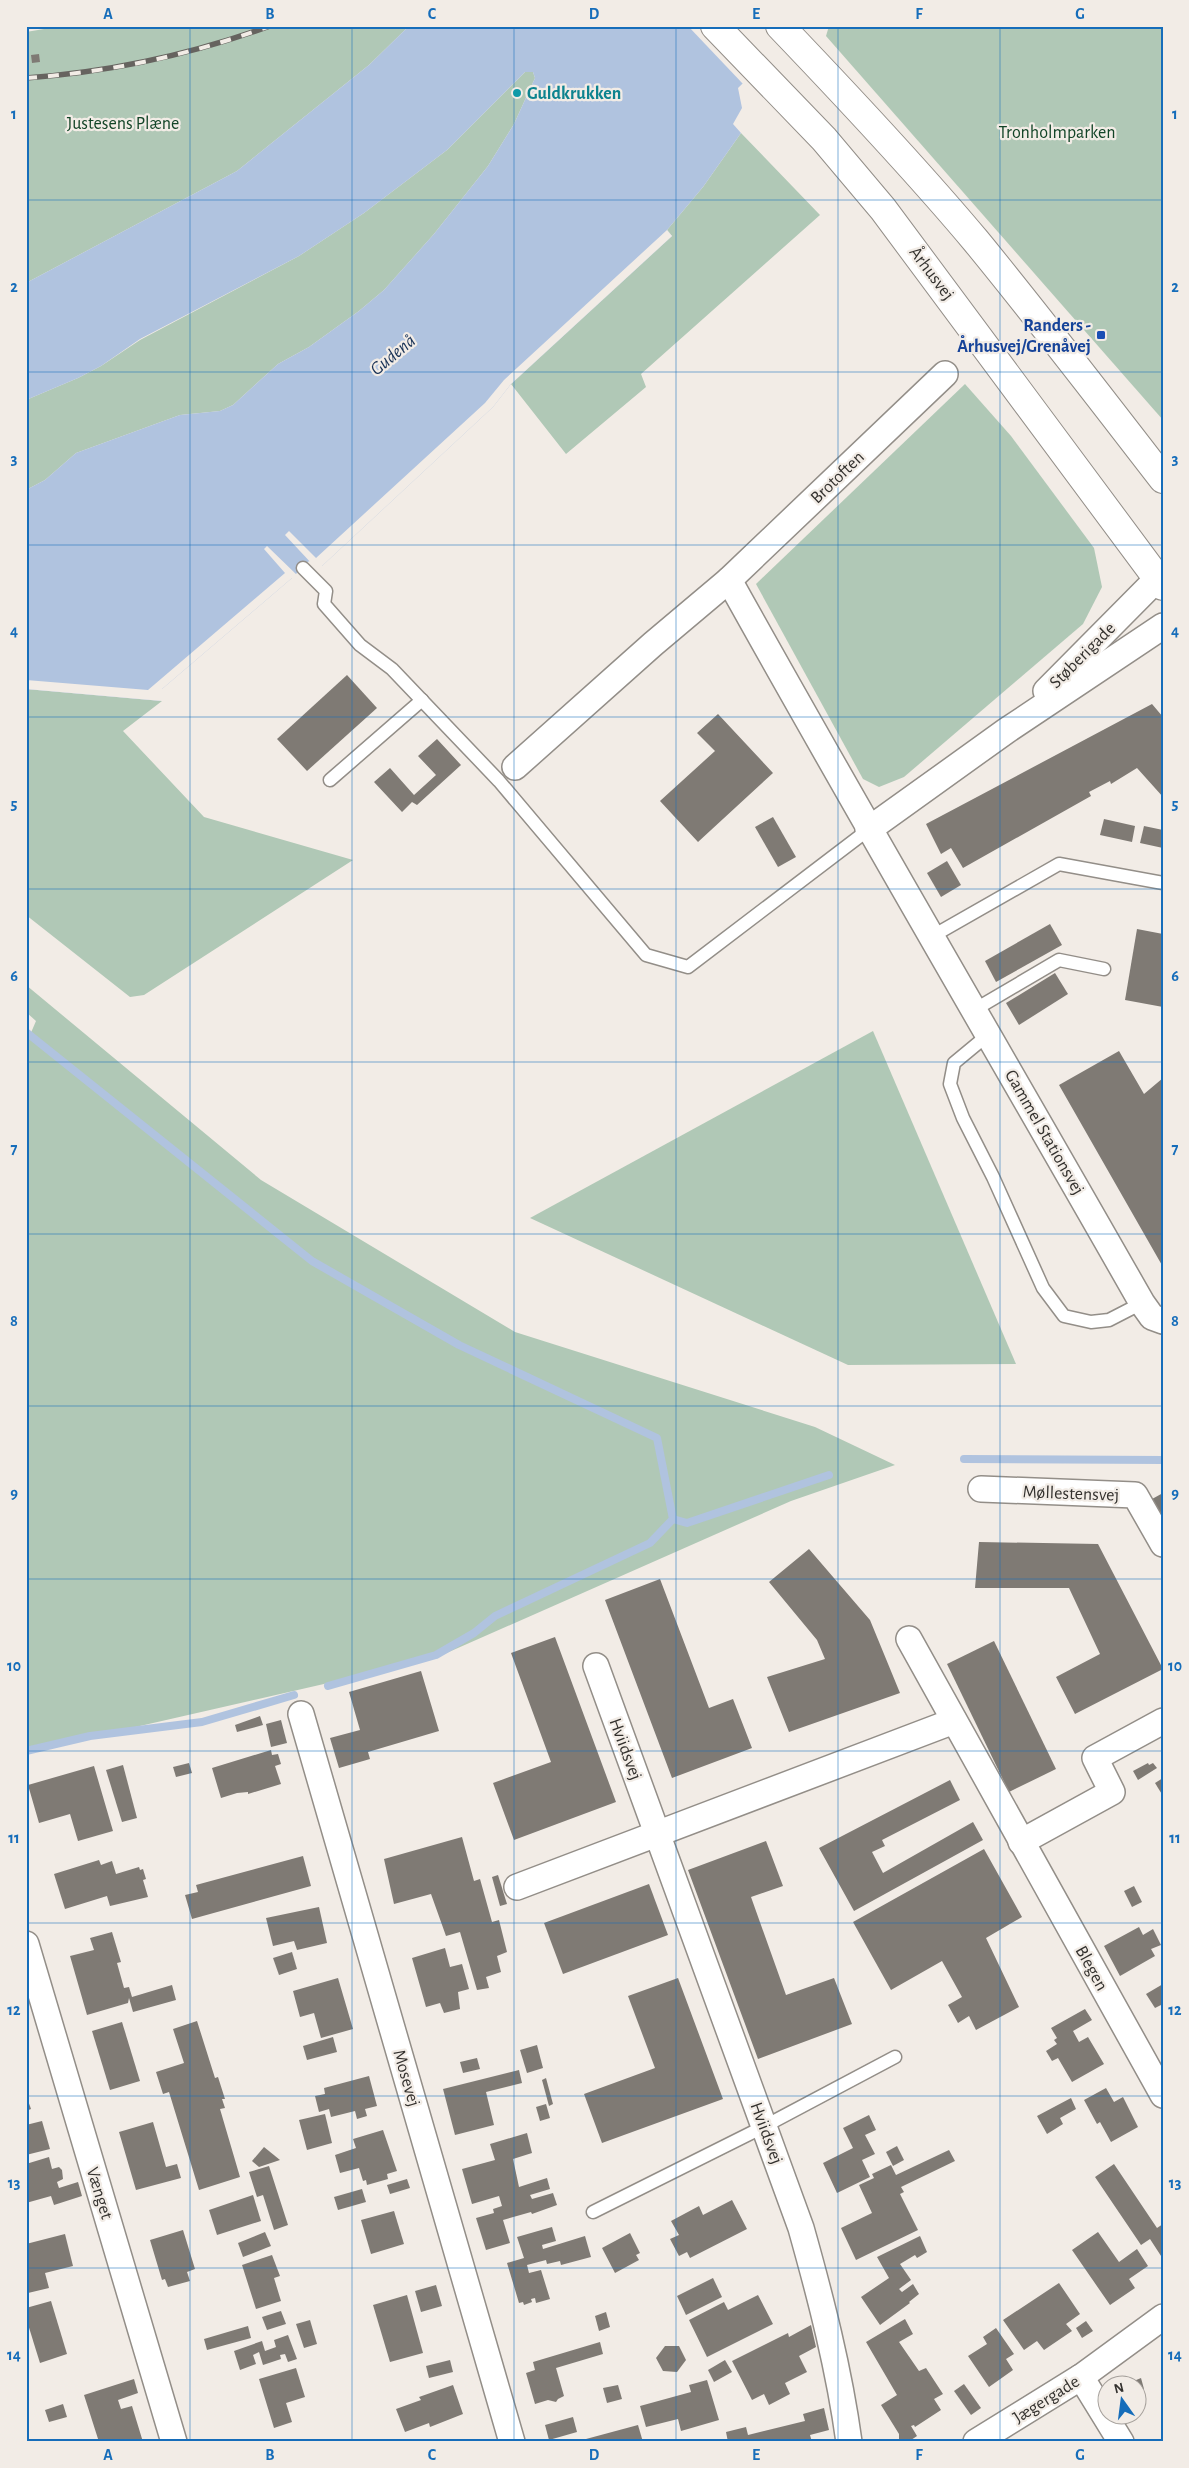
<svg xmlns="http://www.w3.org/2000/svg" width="1189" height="2468" viewBox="0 0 1189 2468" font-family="'Alegreya Sans',sans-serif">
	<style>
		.green { fill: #b0c8b6 }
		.water { fill: #b0c3df }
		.pier { fill: #f2ece6 }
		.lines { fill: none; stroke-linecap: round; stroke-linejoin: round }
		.stream { stroke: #b0c3df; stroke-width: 8 }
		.building { fill: #7f7a74 }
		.lane-casing { stroke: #938e88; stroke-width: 15 }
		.street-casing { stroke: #938e88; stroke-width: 28 }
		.secondary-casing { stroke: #938e88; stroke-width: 30 }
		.lane { stroke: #fff; stroke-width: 12 }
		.street { stroke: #fff; stroke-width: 25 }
		.secondary { stroke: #fff; stroke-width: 28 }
		.rail-casing { stroke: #66635f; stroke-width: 5.5 }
		.rail { stroke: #f2ece6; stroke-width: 4; stroke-dasharray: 11; stroke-linecap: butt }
		.grid { fill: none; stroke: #166dba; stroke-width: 1; stroke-opacity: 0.55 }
		.culture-dot { fill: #0f9aa8; stroke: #f2ece6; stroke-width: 2 }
		.transit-dot { fill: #1a4fb4; stroke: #f2ece6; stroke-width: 2 }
		.labels { text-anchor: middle; stroke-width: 4.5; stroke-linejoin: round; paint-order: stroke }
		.culture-label { font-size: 18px; font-weight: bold; fill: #0d838f; stroke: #f2ece6; text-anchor: start }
		.park-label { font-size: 18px; fill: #124427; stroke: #f2ece6 }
		.street-label { font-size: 18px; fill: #33312e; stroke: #f2ece6 }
		.transit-label { font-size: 18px; font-weight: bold; fill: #164399; stroke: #f2ece6; text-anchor: end }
		.water-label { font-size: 19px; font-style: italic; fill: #173156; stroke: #f2ece6 }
		.neatline { fill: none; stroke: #166dba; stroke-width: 2 }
		.grid-label { font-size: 16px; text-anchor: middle; font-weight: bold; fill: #166dba }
	</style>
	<rect width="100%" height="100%" fill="#f2ece6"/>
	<g class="green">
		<path d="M62,26H409L369,65L237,171L26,283V32Z"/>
		<path d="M829,26H1163V420L826,36Z"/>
		<path d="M525,72H533L535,78L514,124L488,166L434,234L384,290L359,311L309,347L278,364L233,405L220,411L180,415L76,453L45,480L26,490V400L78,378L101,366L140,340L299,256L364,213L447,150Z"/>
		<path d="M741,133L820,215L641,374L646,387L566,454L511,384L672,236L667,230L703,187Z"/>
		<path d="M965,384L1011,436L1094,548L1102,587L1083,624L904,777L879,787L863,779L756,584Z"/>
		<path d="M26,689L162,701L123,731L204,817L353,860L144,995L130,997L26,915Z"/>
		<path d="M26,985L261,1180L515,1332L815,1427L895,1465L791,1501L433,1659L26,1752V1035H30L36,1021L26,1012Z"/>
		<path d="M873,1031L1016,1364L848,1365L530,1218Z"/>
	</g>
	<path class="water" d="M409,26H802L738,88L742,108L733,124L741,133L703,187L667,230L672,236L511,384L493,407L322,566L309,561L292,578L162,689V701L26,689V490L45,480L76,453L180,415L220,411L233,405L278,364L309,347L359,311L384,290L434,234L488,166L514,124L535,78L533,72H525L447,150L364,213L299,256L140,339L101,366L78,378L26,400V283L237,171L369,65Z"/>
	<g class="pier">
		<path d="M688,26H804L744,85Z"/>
		<path d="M667,230L672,236L511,384L493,407L322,566L323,568L313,565L285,535L289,531L316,558L485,403L504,380Z"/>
		<path d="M267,546L298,576L294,580L292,578L162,689V701L26,689V680L148,690L285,573L264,549Z"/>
	</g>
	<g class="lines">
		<g class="stream">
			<path d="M26,1032L312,1261L459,1345L657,1438L673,1519L650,1543L495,1616L474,1633L436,1655L328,1686"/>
			<path d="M964,1459L1163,1460"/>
			<path d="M673,1519L687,1523L829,1475"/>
			<path d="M26,1751L90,1736L202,1722L294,1695"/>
		</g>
	</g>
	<g class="building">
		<path d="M39,54L40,62L32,63L31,55Z"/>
		<path d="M347,675L377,708L307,771L277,739Z"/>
		<path d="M1152,704L1163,717V797L1137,768L1111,784L1110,781L1089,792L1091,796L963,868L951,848L941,854L926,824Z"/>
		<path d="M718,714L773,773L698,842L660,801L715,751L697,733Z"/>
		<path d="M437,739L461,765L417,805L412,802L402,812L374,782L390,768L414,795L436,775L418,756Z"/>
		<path d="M773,817L796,857L778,867L755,827Z"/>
		<path d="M1104,819L1135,826L1132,842L1100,835Z"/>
		<path d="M1144,826L1163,830V848L1140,843Z"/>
		<path d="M947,861L961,885L941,897L927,873Z"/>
		<path d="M1050,924L1062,945L996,982L985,961Z"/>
		<path d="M1137,929L1163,934V1007L1125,1000Z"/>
		<path d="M1055,973L1068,994L1019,1025L1006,1003Z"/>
		<path d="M1119,1051L1144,1094L1163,1078V1267L1059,1085Z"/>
		<path d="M1163,1493V1518L1152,1499Z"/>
		<path d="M979,1542L1098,1544L1163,1669L1075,1714L1056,1677L1100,1654L1069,1588H975Z"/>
		<path d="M809,1549L870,1620L900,1693L789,1732L767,1677L825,1659L817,1640L769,1582Z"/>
		<path d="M660,1579L709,1708L733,1699L752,1748L672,1778L605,1600Z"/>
		<path d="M555,1637L616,1802L514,1840L493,1783L551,1762L511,1653Z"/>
		<path d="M994,1641L1056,1769L1009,1792L947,1664Z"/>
		<path d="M421,1671L439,1731L368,1752L370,1759L339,1768L330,1738L360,1730L349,1692Z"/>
		<path d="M260,1716L263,1725L237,1732L235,1725Z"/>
		<path d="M281,1720L287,1743L271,1747L266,1724Z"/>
		<path d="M271,1750L272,1755L278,1754L281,1764L275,1766L281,1784L248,1794V1792L237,1793L221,1798L212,1768Z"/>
		<path d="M189,1763L192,1773L176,1777L173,1767Z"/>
		<path d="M1148,1763L1149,1765L1153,1763L1157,1768L1138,1780L1133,1771Z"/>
		<path d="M123,1765L137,1818L122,1822L106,1770Z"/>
		<path d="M94,1766L113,1831L78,1841L70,1814L39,1823L28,1785Z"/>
		<path d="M1163,1778V1796L1155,1783Z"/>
		<path d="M950,1780L960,1800L882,1840L885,1846L872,1852L883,1873L973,1822L983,1840L854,1911L819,1848Z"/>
		<path d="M462,1837L474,1881L480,1879L492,1922L499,1920L507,1952L497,1956L501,1972L486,1977L489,1988L477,1990L460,1932L446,1936L431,1894L394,1904L384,1859Z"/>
		<path d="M766,1841L783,1886L751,1897L786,1995L834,1978L852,2024L758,2059L688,1870Z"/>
		<path d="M984,1849L1022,1917L986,1938L1019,2007L976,2030L969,2016L958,2023L948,2005L962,1997L942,1961L891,1990L853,1922Z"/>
		<path d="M303,1856L311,1886L192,1919L185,1895L198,1892L196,1885Z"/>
		<path d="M99,1860L101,1865L112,1861L116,1874L139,1867L140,1870L143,1869L146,1879L143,1880L148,1897L110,1906L107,1896L65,1909L54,1874Z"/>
		<path d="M498,1875L507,1904L500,1906L492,1877Z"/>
		<path d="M649,1884L668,1935L563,1974L544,1923Z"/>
		<path d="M1134,1886L1142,1902L1132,1907L1124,1891Z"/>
		<path d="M319,1907L327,1943L297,1950L294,1941L273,1946L266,1918Z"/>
		<path d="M1139,1927L1143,1935L1153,1929L1161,1945L1151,1949L1155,1956L1120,1976L1104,1946Z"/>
		<path d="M112,1932L121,1962L117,1963L124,1988L129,1987L132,1997L172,1985L176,2000L133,2012L129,1998L128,2003L87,2015L70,1956L94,1950L90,1938Z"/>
		<path d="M445,1948L450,1967L462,1964L469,1989L458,1992L460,2009L444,2013L440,2003L426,2007L412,1958Z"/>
		<path d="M292,1952L297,1969L279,1975L273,1958Z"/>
		<path d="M338,1978L353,2029L321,2038L314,2013L300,2017L293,1991Z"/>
		<path d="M678,1978L723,2099L602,2143L584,2094L655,2068L628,1996Z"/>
		<path d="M1163,1984V2004L1155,2008L1146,1994Z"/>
		<path d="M1085,2009L1092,2020L1073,2031L1079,2042L1088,2037L1104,2064L1072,2082L1058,2058L1052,2061L1046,2051L1057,2044L1054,2040L1057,2038L1051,2028Z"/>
		<path d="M197,2021L215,2078L218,2077L225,2099H222L225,2108L220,2109L240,2177L199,2190L169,2092L163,2094L156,2072L184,2063L173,2029Z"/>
		<path d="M122,2022L140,2081L110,2090L92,2031Z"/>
		<path d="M333,2037L337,2052L307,2060L303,2046Z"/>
		<path d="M537,2045L543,2068L527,2073L520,2050Z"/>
		<path d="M477,2058L480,2069L463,2073L460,2062Z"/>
		<path d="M519,2070L522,2083L486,2092L494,2125L455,2135L443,2089Z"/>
		<path d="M369,2076L377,2106L365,2109L367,2116L357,2119L355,2111L331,2117L329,2109L319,2112L315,2096L325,2094L324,2088Z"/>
		<path d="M546,2078L553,2104L549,2106L542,2080Z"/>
		<path d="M1106,2088L1114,2102L1123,2097L1138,2127L1111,2142L1100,2122L1097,2124L1084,2100Z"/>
		<path d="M26,2095L31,2109L26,2111Z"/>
		<path d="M1071,2098L1076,2109L1060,2118L1063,2124L1047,2134L1037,2116Z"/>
		<path d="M546,2104L550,2118L540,2121L536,2107Z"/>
		<path d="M325,2114L332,2143L307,2150L299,2120Z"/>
		<path d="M869,2115L876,2130L865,2135L875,2154L862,2160L870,2177L837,2193L823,2163L853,2148L843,2128Z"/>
		<path d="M42,2121L50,2149L26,2155V2125Z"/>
		<path d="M153,2122L166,2167L177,2164L181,2178L136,2190L119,2132Z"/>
		<path d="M383,2130L397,2171L387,2174L388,2179L367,2185L366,2180L363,2181L359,2168L340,2173L335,2155L356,2148L353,2139Z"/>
		<path d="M527,2133L532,2153L513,2159L519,2187L547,2178L550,2189L530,2195L532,2199L553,2193L557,2205L532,2214L531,2212L503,2220L510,2243L486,2250L476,2218L494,2213L493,2209L502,2206L499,2196L472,2204L462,2169L495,2160L490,2144Z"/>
		<path d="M897,2146L904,2160L893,2166L886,2152Z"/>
		<path d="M264,2147L280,2160L259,2167L252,2161Z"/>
		<path d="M949,2150L955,2161L901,2187L904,2192L900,2194L918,2230L856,2260L841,2228L872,2213L859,2185L874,2178L872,2174L891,2165L896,2175Z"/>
		<path d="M49,2157L52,2169L59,2167L62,2170L63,2179L57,2182L59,2188L78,2182L82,2196L54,2205L51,2196L26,2203V2164Z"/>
		<path d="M1114,2164L1157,2228L1163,2224V2259L1150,2239L1141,2245L1095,2177Z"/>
		<path d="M269,2166L288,2225L274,2230L263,2195L257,2197L249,2172Z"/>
		<path d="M407,2179L410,2188L390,2194L387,2185Z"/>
		<path d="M362,2189L366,2202L338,2210L334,2197Z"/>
		<path d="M253,2195L261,2221L217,2235L209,2210Z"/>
		<path d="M732,2200L747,2229L690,2258L687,2252L679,2256L670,2239L679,2235L671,2221L699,2206L703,2215Z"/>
		<path d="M394,2211L404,2244L371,2254L361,2220Z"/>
		<path d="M552,2227L556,2241L542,2245L543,2249L585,2236L591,2257L561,2265L560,2261L547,2264L546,2260L527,2265L529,2273L541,2270L550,2299L536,2303L535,2298L531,2299L532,2302L524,2305L523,2302L519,2303L507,2263L524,2258L517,2237Z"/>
		<path d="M183,2230L195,2269L187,2272L190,2281L168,2287L165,2279L162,2280L150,2240Z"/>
		<path d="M265,2232L271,2246L243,2257L238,2243Z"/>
		<path d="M1098,2232L1119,2262L1137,2249L1148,2266L1129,2279L1135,2288L1110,2305L1072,2250Z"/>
		<path d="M630,2233L640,2253L636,2255L639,2260L615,2273L602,2248Z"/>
		<path d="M65,2234L73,2266L45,2273L49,2288L28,2293L26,2244Z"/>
		<path d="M920,2236L927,2252L917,2258L915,2255L900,2264L911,2280L899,2289L902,2292L913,2284L919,2294L909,2302L910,2303L880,2325L861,2297L889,2278L877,2257Z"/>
		<path d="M272,2255L280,2276L274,2278L281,2301L256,2309L242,2265Z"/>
		<path d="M713,2278L722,2297L686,2315L677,2296Z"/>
		<path d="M1059,2283L1080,2314L1066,2324L1072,2331L1044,2350L1037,2341L1024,2350L1003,2320Z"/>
		<path d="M436,2285L442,2306L421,2312L415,2291Z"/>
		<path d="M407,2295L423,2353L390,2362L373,2305Z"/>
		<path d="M758,2295L773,2324L707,2357L689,2320L724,2302L728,2310Z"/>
		<path d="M51,2301L67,2354L40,2363L26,2318V2308Z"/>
		<path d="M281,2311L286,2324L267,2330L262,2317Z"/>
		<path d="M606,2312L610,2327L599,2331L595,2316Z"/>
		<path d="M905,2319L913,2334L899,2342L919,2371L926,2368L943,2394L934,2399L941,2410L915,2427L914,2425L911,2426L917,2436L908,2442H899V2434L881,2405L897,2395L866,2342Z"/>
		<path d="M310,2320L317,2344L304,2348L296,2324Z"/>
		<path d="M1086,2321L1093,2331L1082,2338L1076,2328Z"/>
		<path d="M811,2325L816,2347L799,2356L807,2372L785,2383L790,2394L769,2405L764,2394L752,2400L732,2361L788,2333L789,2337Z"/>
		<path d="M248,2326L251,2338L207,2350L204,2339Z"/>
		<path d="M996,2328L1014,2354L1006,2359L1013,2370L989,2387L968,2356L987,2344L983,2337Z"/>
		<path d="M288,2335L297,2359L288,2362L285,2354L280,2355L281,2359L263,2365L259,2352L253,2355L256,2364L240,2370L234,2351L262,2341L265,2351L276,2347L274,2340Z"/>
		<path d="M600,2342L603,2354L556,2368L564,2396L558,2399L556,2402L548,2400L535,2404L526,2373L535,2370L533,2362Z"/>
		<path d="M665,2346H679L686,2360L677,2372L663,2371L656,2358Z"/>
		<path d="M450,2360L453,2372L429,2378L426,2366Z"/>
		<path d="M725,2360L732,2372L714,2382L708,2370Z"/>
		<path d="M296,2368L305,2397L286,2403L292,2422L274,2428L259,2379Z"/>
		<path d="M1141,2378L1144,2389L1136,2392V2386H1130L1129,2383Z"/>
		<path d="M134,2379L138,2393L118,2400L121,2409L132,2406L143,2442H99L84,2395Z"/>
		<path d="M707,2380L719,2420L681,2431L678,2419L646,2427L640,2406L691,2392L689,2385Z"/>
		<path d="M964,2384L981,2408L971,2415L954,2391Z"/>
		<path d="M453,2385L463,2414L430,2427L429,2423L405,2432L396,2409L421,2400L419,2397Z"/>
		<path d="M618,2385L622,2399L607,2403L603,2388Z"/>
		<path d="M63,2404L67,2417L49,2422L45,2410Z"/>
		<path d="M824,2408L829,2430L810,2435L812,2442H728L726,2432L746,2427L748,2435L805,2421L803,2414Z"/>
		<path d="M573,2417L577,2432L549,2440L545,2425Z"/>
		<path d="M638,2425L643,2442H586V2439Z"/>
	</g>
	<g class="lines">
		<g class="lane-casing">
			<g id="lane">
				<path d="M303,568L326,591L324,604L360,645L392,669L499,781L646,955L688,967L868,830"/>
				<path d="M330,780L422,700"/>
				<path d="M931,937L1059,864L1163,883"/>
				<path d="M974,1010L1059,960L1104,969"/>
				<path d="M989,1034L954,1063L950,1084L963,1118L993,1177L1043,1288L1064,1316L1091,1322L1109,1320L1142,1303"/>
				<path d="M593,2212L765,2126L895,2057"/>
			</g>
		</g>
		<g class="street-casing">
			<g id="street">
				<path d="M729,580C864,823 1005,1062 1142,1303L1152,1317L1163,1321"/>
				<path d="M1046,691L1157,579"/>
				<path d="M515,767L653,644L729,580L945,374"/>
				<path d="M868,830L1006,731L1163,626"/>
				<path d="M981,1489L1135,1495L1163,1544"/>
				<path d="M909,1639L1163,2095"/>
				<path d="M596,1666L801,2228C821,2299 839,2369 849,2442"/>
				<path d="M301,1714L512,2442"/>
				<path d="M1021,1842L1112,1792L1095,1758L1163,1721"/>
				<path d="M517,1887L954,1721"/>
				<path d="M26,1944L174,2442"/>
				<path d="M1081,2377L1121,2442"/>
				<path d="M976,2442L1081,2377L1163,2317"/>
			</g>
		</g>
		<g class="secondary-casing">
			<g id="secondary">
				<path d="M715,26L824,139L883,209L1163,586"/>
				<path d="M780,26C847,96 914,167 976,241C1040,319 1101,399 1163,479"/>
			</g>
		</g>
		<use href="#lane" class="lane"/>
		<use href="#street" class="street"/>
		<use href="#secondary" class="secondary"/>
		<g class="rail-casing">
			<path id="rail" d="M26,78C111,72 190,55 270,26"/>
		</g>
		<use href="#rail" class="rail"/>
	</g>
	<path class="grid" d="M190,26V2442M352,26V2442M514,26V2442M676,26V2442M838,26V2442M1000,26V2442M26,200H1163M26,372H1163M26,545H1163M26,717H1163M26,889H1163M26,1062H1163M26,1234H1163M26,1406H1163M26,1579H1163M26,1751H1163M26,1923H1163M26,2096H1163M26,2268H1163"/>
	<circle class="culture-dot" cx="517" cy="93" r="5"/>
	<rect class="transit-dot" x="1096" y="330" width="10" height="10" rx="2.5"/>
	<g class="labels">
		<g class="culture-label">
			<text x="527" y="99">Guldkrukken</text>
		</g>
		<g class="park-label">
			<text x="123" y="129">Justesens Plæne</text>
			<text x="1057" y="138">Tronholmparken</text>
		</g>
		<g class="street-label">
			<text transform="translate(932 273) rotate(53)" y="6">Århusvej</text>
			<text transform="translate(837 477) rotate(-44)" y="6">Brotoften</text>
			<text transform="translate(1082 655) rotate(-45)" y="6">Støberigade</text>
			<text transform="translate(1045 1132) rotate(60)" y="6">Gammel Stationsvej</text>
			<text transform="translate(1071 1493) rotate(2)" y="6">Møllestensvej</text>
			<text transform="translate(626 1749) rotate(70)" y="6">Hviidsvej</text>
			<text transform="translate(1092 1968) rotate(61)" y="6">Blegen</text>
			<text transform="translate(407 2078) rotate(74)" y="6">Mosevej</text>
			<text transform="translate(767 2133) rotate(70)" y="6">Hviidsvej</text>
			<text transform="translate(100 2193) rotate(73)" y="6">Vænget</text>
			<text transform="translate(1046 2399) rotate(-32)" y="6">Jægergade</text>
		</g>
		<g class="transit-label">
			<text x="1091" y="331">Randers -<tspan x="1091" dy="21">Århusvej/Grenåvej</tspan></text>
		</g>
		<g class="water-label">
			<text transform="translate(392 354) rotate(-40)" y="7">Gudenå</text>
		</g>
	</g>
	<rect width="1189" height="2468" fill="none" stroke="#f2ece6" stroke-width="55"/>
	<g transform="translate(1122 2400) rotate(346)"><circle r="24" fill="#f2ece6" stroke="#a6a19c"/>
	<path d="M0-4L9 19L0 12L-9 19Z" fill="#166dba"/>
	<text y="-8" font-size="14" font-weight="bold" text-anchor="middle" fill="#33312e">N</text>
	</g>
	<rect x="28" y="28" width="1134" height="2412" class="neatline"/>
	<g class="grid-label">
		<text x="108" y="19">A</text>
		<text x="270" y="19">B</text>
		<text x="432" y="19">C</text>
		<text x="594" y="19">D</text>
		<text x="756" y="19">E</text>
		<text x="919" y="19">F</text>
		<text x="1080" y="19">G</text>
		<text x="14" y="119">1</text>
		<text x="1175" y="119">1</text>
		<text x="14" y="292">2</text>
		<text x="1175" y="292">2</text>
		<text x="14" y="464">3</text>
		<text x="1175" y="464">3</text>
		<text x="14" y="636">4</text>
		<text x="1175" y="636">4</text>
		<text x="14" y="809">5</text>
		<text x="1175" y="809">5</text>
		<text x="14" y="981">6</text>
		<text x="1175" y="981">6</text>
		<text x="14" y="1154">7</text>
		<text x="1175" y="1154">7</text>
		<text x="14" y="1326">8</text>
		<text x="1175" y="1326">8</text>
		<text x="14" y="1498">9</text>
		<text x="1175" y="1498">9</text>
		<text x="14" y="1671">10</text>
		<text x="1175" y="1671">10</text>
		<text x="14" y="1843">11</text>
		<text x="1175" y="1843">11</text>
		<text x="14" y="2015">12</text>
		<text x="1175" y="2015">12</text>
		<text x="14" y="2188">13</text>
		<text x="1175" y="2188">13</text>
		<text x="14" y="2360">14</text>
		<text x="1175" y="2360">14</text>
		<text x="108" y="2460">A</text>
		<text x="270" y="2460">B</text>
		<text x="432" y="2460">C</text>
		<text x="594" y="2460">D</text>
		<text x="756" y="2460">E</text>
		<text x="919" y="2460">F</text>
		<text x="1080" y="2460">G</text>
	</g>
</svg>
